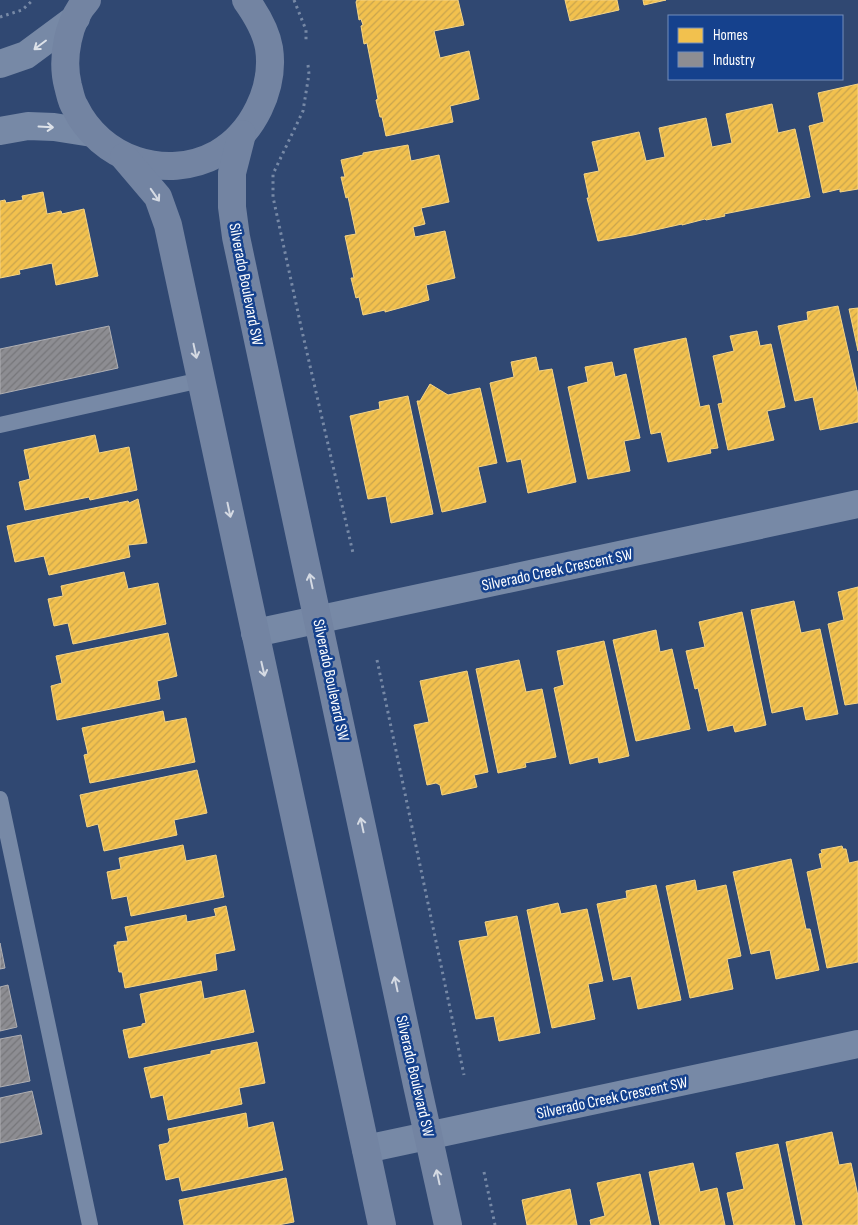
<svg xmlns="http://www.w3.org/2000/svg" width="858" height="1225" viewBox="0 0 858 1225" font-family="'Sofia Sans Condensed',sans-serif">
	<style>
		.homes { fill: url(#homes-hatch); stroke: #f6d483 }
		.industry { fill: url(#industry-hatch); stroke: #afafb3 }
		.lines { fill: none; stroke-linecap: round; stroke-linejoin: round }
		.path { stroke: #7789a6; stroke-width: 3; stroke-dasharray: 2.5 4; stroke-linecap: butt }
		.lane { stroke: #7789a6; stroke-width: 16 }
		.street { stroke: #7789a6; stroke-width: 28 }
		.secondary { stroke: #7384a2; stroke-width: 28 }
		.oneway { stroke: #dde2e9 }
		.oneway2 { stroke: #d5dae3 }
		.labels { text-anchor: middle; stroke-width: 5; stroke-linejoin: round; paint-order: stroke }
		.street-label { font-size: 16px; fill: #fff; stroke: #15418d }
	</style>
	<defs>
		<pattern id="homes-hatch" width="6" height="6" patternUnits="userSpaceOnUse" patternTransform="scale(1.25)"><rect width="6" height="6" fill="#f2c14e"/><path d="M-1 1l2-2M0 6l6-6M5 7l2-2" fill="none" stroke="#c8a44e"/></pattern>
		<pattern id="industry-hatch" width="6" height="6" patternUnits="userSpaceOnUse" patternTransform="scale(1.25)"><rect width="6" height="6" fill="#8d8d92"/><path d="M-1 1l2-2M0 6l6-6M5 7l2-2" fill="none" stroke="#76767a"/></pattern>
	</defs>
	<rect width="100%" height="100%" fill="#304872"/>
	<g class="homes">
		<path d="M357,0H458L464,25L434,31L440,58L469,51L479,99L450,106L453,122L386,136L382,117H380L376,100L378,99L367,43L364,44L361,26L363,25L361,19L359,20L356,2Z"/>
		<path d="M565,0H617L619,10L570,21Z"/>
		<path d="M643,0H666L644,5Z"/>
		<path d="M858,84V189L840,192V189L823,193L809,126L824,122L818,93Z"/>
		<path d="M772,104L778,133L795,129L810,197L724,214L725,216L706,220L705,219L682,225V224L633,235L598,241L587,198H589L584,174L599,171L592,142L639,132L646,161L665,157L659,128L706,118L712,147L732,143L726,114Z"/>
		<path d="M408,145L411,161L439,155L449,202L421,208L425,224L413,227L415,237L445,231L455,278L426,285L429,300L385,312V310L363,315L359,297L356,298L351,278H354L345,236L356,234L348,197L346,198L341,177H345L341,160L363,155V153Z"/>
		<path d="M43,192L47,214L61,211L62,214L84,209L98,276L56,285L52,263L19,270L20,274L0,278V201L5,200L6,203L23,200L22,196Z"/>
		<path d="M838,306L858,395V422L820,430L813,397L795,401L778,326L808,320L807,312Z"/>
		<path d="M858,308V351L849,309Z"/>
		<path d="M757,331L760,346L771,344L785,407L767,411L774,440L728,450L718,404L723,403L713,356L734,351L730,336Z"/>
		<path d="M686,338L700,407L709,405L718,448L710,449L711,453L668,462L661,432L651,434L634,349Z"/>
		<path d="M536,357L539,371L552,369L576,482L528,493L521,459L507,462L490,383L514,377L511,362Z"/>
		<path d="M612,362L615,377L626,374L640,438L624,441L630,471L588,479L568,387L588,382L585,367Z"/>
		<path d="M430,384L448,395L480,388L497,463L478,467L486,502L442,512L417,401H420Z"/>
		<path d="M408,396L433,514L391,523L386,496L368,499L350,416L380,409L379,402Z"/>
		<path d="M95,435L99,453L129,447L137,490L90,500L89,497L25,510L19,482L30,479L24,450Z"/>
		<path d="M138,499L147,543L128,545L130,557L49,575L44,556L15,562L7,526L128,501L129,503Z"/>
		<path d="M124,572L128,589L158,583L166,624L73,644L68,623L54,626L48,599L63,596L61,586Z"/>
		<path d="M858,587V703L845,705L828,624L844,620L838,592Z"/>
		<path d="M794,601L801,633L820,629L838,714L806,720L803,706L772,713L751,610Z"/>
		<path d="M742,612L766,725L735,732L733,725L708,731L698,688L695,689L686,651L705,647L699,622Z"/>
		<path d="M656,630L660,652L672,649L690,729L636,741L613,640Z"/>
		<path d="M168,633L177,676L157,681L160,699L57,720L51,686L62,683L56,656Z"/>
		<path d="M604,641L629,756L599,763L598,757L570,764L554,688L564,685L557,651Z"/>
		<path d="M519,660L526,692L542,689L556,757L525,763L526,767L498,773L476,669Z"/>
		<path d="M467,671L488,772L474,775L477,787L442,795L440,785L436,783L427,785L414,725L429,722L420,681Z"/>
		<path d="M163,711L165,722L186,718L195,762L90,783L84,755L88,754L82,728Z"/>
		<path d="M197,770L207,813L174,820L177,835L104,851L98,824L87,827L80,795Z"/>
		<path d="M183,845L186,861L216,855L224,897L131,916L127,896L112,899L107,872L121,869L119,858Z"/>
		<path d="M842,846L843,849H846L849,863L858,861V962L827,968L807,872L822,868L819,854L822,853L821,850Z"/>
		<path d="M791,859L806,929H810L819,970L776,979L770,950L751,954L733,872Z"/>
		<path d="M695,880L697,891L726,885L741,956L727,959L733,989L690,998L666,886Z"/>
		<path d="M656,885L681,1000L638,1009L631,976L613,980L597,904L627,898L626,891Z"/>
		<path d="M558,903L561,914L587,909L603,981L588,984L595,1019L552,1028L527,910Z"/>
		<path d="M226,906L235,950L215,954L217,970L125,988L122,972H119L114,945H117V942L128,941L125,927L186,915L187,922L216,916L214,909Z"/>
		<path d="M517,916L540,1033L499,1041L494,1016L476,1019L459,941L488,936L485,922Z"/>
		<path d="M201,981L204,999L245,990L254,1032L129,1058L123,1030L142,1026V1024L146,1023L140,994Z"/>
		<path d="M257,1042L265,1083L239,1088L242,1104L168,1120L163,1095L151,1098L144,1068L211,1054V1051Z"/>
		<path d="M246,1113L248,1128L273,1122L283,1170L182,1191L179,1177L166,1180L159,1145L168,1143L170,1140L168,1129Z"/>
		<path d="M832,1132L839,1165L851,1163L858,1196V1225H803L786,1142Z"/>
		<path d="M778,1144L795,1225H734L727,1193L744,1189L736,1153Z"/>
		<path d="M693,1163L700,1192L717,1188L725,1225H660L649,1172Z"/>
		<path d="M640,1174L651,1225H591L590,1220L605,1216L597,1183Z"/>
		<path d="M286,1178L294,1222L278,1225H184L179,1200Z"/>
		<path d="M570,1189L577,1225H527L522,1200Z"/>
	</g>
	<g class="industry">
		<path d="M109,326L118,368L0,394V349Z"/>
		<path d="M0,943L5,968L0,969Z"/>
		<path d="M8,985L17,1027L0,1031V987Z"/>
		<path d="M21,1035L30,1081L0,1087V1039Z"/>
		<path d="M32,1091L42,1134L0,1143V1098Z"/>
	</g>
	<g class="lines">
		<g class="path">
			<path d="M294,0L306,30V42"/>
			<path d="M0,17L22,10L33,0"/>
			<path d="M308,65L309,74L303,111L273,174V197L302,331L353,553"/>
			<path d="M377,660L464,1075"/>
			<path d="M484,1172L495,1225"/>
		</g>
		<g class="lane">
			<path d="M0,425L201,380"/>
			<path d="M0,799L90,1225"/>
		</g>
		<g class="street">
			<path d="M0,64L26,55L76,18"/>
			<path d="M0,131L28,126L54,127L92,133"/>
			<path d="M255,633L858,504"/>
			<path d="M366,1149L858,1044"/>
		</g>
		<g class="secondary">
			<path d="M87,0C68,20 61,59 68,86C70,93 71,101 75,107C100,159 165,182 217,154C253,134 275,88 269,48C266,30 256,14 246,0"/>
			<path d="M242,134L232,173V207L236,237L417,1085L448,1225"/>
			<path d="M124,157L158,197L168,225L382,1225"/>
		</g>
	</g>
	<defs><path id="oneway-shaft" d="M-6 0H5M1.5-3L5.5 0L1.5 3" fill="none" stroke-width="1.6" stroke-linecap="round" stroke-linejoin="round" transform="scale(1.25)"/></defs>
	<g class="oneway">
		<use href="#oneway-shaft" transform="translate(40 45) rotate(143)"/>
		<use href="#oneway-shaft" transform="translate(46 127) rotate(3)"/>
	</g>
	<g class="oneway2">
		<use href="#oneway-shaft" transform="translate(155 195) rotate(55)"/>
		<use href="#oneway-shaft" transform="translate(195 351) rotate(78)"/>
		<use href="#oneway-shaft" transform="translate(229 510) rotate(78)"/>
		<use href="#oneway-shaft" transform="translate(311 581) rotate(-102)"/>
		<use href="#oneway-shaft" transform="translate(263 669) rotate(77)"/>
		<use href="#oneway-shaft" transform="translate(362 825) rotate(-102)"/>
		<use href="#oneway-shaft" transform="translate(396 984) rotate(-102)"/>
		<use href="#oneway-shaft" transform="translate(438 1177) rotate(-102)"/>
	</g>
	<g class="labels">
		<g class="street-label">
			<text transform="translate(247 284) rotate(79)" y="6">Silverado Boulevard SW</text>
			<text transform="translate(557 569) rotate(-12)" y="6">Silverado Creek Crescent SW</text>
			<text transform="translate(332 680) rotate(78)" y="6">Silverado Boulevard SW</text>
			<text transform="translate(416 1076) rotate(77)" y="6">Silverado Boulevard SW</text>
			<text transform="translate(612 1097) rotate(-12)" y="6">Silverado Creek Crescent SW</text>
		</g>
	</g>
	<rect x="668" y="15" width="175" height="65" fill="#15418d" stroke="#738dbb"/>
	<rect x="678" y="28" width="25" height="15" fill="#f2c14e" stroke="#738dbb"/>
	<text x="713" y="40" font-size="15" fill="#ffffff">Homes</text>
	<rect x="678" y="52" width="25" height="15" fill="#8d8d92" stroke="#738dbb"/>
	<text x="713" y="65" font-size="15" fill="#ffffff">Industry</text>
</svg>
